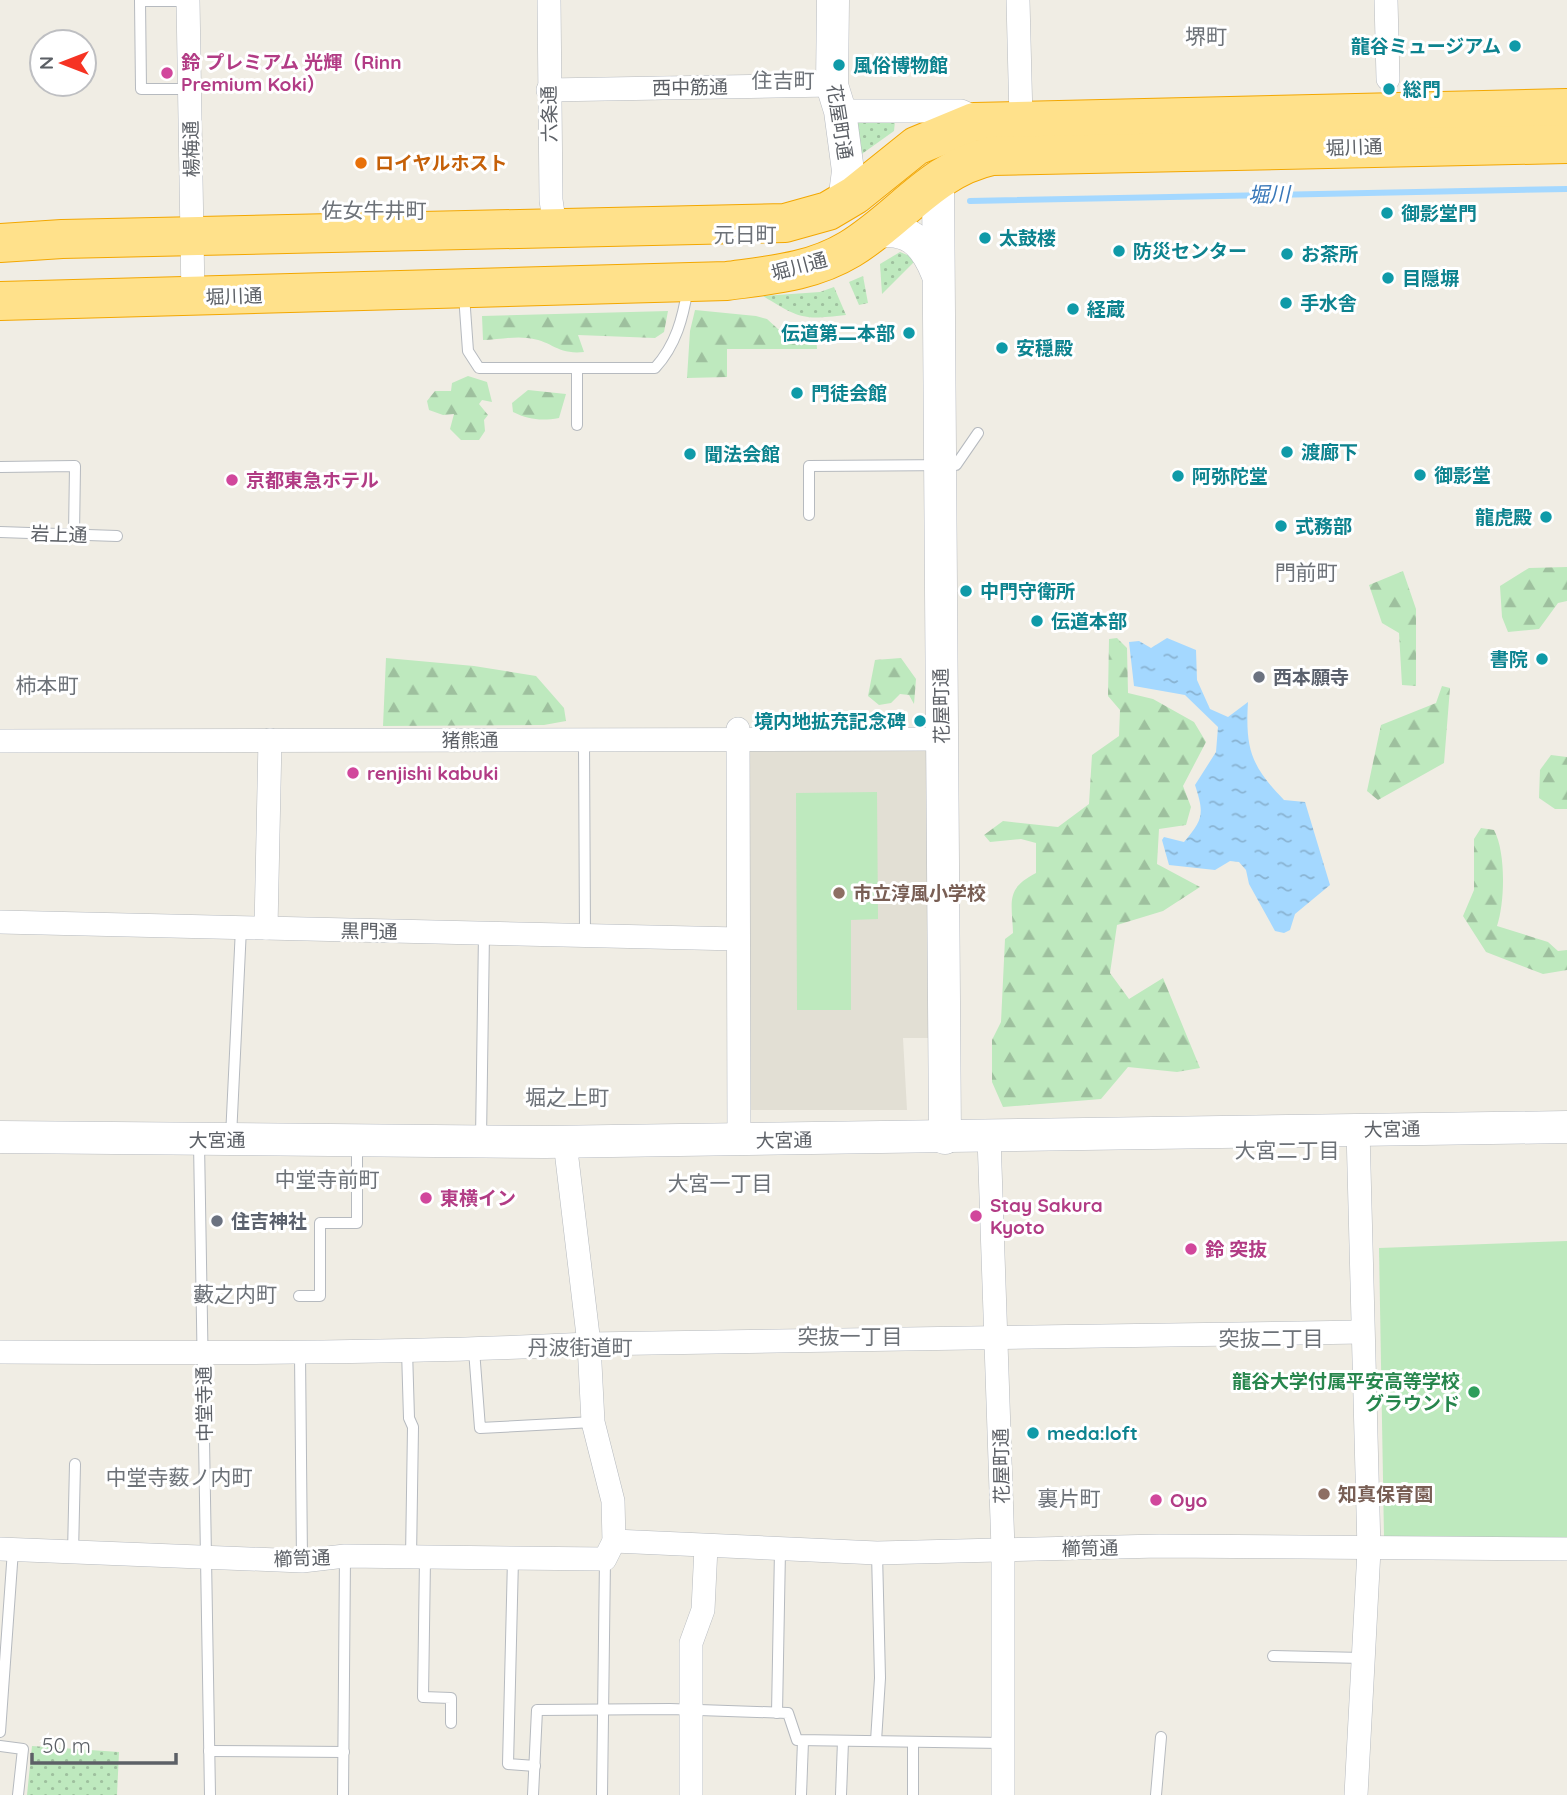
<svg xmlns="http://www.w3.org/2000/svg" width="1567" height="1795" viewBox="0 0 1567 1795" font-family="Quicksand,'Noto Sans JP',sans-serif">
	<style>
		.education { fill: #e2dfd4 }
		.grass { fill: url(#grass-dots) }
		.forest { fill: url(#forest-firs) }
		.green { fill: #bee9be }
		.water { fill: url(#water-ripples) }
		.lines { fill: none; stroke-linecap: round; stroke-linejoin: round }
		.stream { stroke: #a4d8ff; stroke-width: 6 }
		.lane-casing { stroke: #b6babf; stroke-width: 12 }
		.street-casing { stroke: #b6babf; stroke-width: 24 }
		.secondary-casing { stroke: #b7bbc1; stroke-width: 33 }
		.highway-casing { stroke: #f3a700; stroke-width: 40 }
		.lane { stroke: #fff; stroke-width: 10 }
		.street { stroke: #fff; stroke-width: 23 }
		.secondary { stroke: #fff; stroke-width: 32 }
		.highway { stroke: #ffe18b; stroke-width: 38 }
		.culture-dot { fill: #0f9aa8; stroke: #fff; stroke-width: 2.5 }
		.hotel-dot { fill: #d1479c; stroke: #fff; stroke-width: 2.5 }
		.food-dot { fill: #e8710a; stroke: #fff; stroke-width: 2.5 }
		.worship-dot { fill: #6b7280; stroke: #fff; stroke-width: 2.5 }
		.education-dot { fill: #8d6e63; stroke: #fff; stroke-width: 2.5 }
		.leisure-dot { fill: #2e9e5b; stroke: #fff; stroke-width: 2.5 }
		.labels { text-anchor: middle; stroke-width: 6; stroke-linejoin: round; paint-order: stroke }
		.culture-label { font-size: 19px; font-weight: bold; fill: #0d838f; stroke: #fff; text-anchor: start }
		.hotel-label { font-size: 19px; font-weight: bold; fill: #b23c85; stroke: #fff; text-anchor: start }
		.street-label { font-size: 19px; fill: #5c6066; stroke: #fff }
		.food-label { font-size: 19px; font-weight: bold; fill: #c56008; stroke: #fff; text-anchor: start }
		.worship-label { font-size: 19px; font-weight: bold; fill: #5b616d; stroke: #fff; text-anchor: start }
		.education-label { font-size: 19px; font-weight: bold; fill: #785e54; stroke: #fff; text-anchor: start }
		.leisure-label { font-size: 19px; font-weight: bold; fill: #27864d; stroke: #fff; text-anchor: end }
		.neighbourhood-label { font-size: 21px; fill: #6d7278; stroke: #fff }
		.water-label { font-size: 21px; font-style: italic; fill: #3978b9; stroke: #fff }
	</style>
	<defs>
		<pattern id="grass-dots" width="8" height="8" patternUnits="userSpaceOnUse" patternTransform="scale(1.75)"><rect width="8" height="8" fill="#bee9be"/><path d="M2 2h.1M6 6h.1" fill="none" stroke="#9ec09e" stroke-width="1.8" stroke-linecap="round"/></pattern>
		<pattern id="forest-firs" width="22" height="20" patternUnits="userSpaceOnUse" patternTransform="scale(1.75)"><rect width="22" height="20" fill="#bee9be"/><path d="M5 1l3.5 6h-7zM16 11l3.5 6h-7z" fill="#9ec09e"/></pattern>
		<pattern id="water-ripples" width="26" height="14" patternUnits="userSpaceOnUse" patternTransform="scale(1.75)"><rect width="26" height="14" fill="#a4d8ff"/><path d="M2 4q2-2 4 0t4 0M15 11q2-2 4 0t4 0" fill="none" stroke="#89b3d2"/></pattern>
	</defs>
	<rect width="100%" height="100%" fill="#f0ede4"/>
	<path class="education" d="M748,747L928,748L929,1038H903L907,1110H749Z"/>
	<g class="grass">
		<path d="M858,120L895,121L894,131L859,156L851,129Z"/>
		<path d="M900,252L917,259L882,294L880,264Z"/>
		<path d="M863,276L868,303L859,305L849,282Z"/>
		<path d="M834,287L846,315C802,320 801,319 763,296L820,292Z"/>
		<path d="M32,1746L119,1752L117,1795H27Z"/>
	</g>
	<g class="forest">
		<path d="M695,310L756,316L767,319L778,329L801,334L816,332L817,349H727V377L687,378L690,331Z"/>
		<path d="M668,311L664,332L655,338L578,335L584,352C556,355 552,340 527,338C513,336 498,340 483,340L482,316Z"/>
		<path d="M468,376L487,382L492,402L482,400L479,404L488,415L484,420L485,431L479,440H461L450,429L454,414L443,415L429,410L427,401L435,391H451L452,383Z"/>
		<path d="M528,390L566,394L559,418C542,421 529,420 513,412L512,403Z"/>
		<path d="M1567,567V601L1558,603L1539,629L1508,632L1502,617L1500,586L1529,568Z"/>
		<path d="M1403,571L1416,609V686L1402,685L1399,633L1382,623L1369,585Z"/>
		<path d="M1117,638L1127,648L1128,693L1153,699L1194,722L1206,742L1183,786L1191,807L1186,825L1159,829L1157,864L1200,887L1163,911L1117,925L1110,973L1129,999L1163,978L1200,1068L1177,1072L1128,1067L1101,1099L1003,1107L992,1082V1040L1001,1022L1005,939L1013,933C1012,901 1005,889 1036,873V843L1021,839L990,842L984,835L1003,821L1058,827L1089,804L1092,755L1119,736L1120,710L1108,696L1109,639Z"/>
		<path d="M386,658L474,666L536,676L564,708L566,721L544,725L383,726Z"/>
		<path d="M901,658L916,679L914,704L909,695L900,694L891,703L879,705L868,696L875,660Z"/>
		<path d="M1442,686L1450,688L1444,763L1378,800L1367,791L1381,725L1436,703Z"/>
		<path d="M1551,755L1567,757V809H1555L1539,798L1540,770Z"/>
		<path d="M1481,828L1494,830C1506,852 1505,902 1497,926L1548,942L1558,951L1567,950V970L1543,974L1486,952L1463,916L1474,890V839Z"/>
	</g>
	<g class="green">
		<path d="M877,792L878,919L851,920V1010H797L796,793Z"/>
		<path d="M1567,1241V1537H1384L1379,1248Z"/>
	</g>
	<path class="water" d="M1167,638L1196,650L1197,680L1210,709L1228,717L1248,702C1245,750 1252,767 1284,800L1305,802L1330,885L1295,914L1290,930L1284,933L1275,931L1249,884L1246,870L1239,862L1230,861L1215,870L1169,865L1162,840L1164,837L1184,842C1204,819 1204,813 1195,785L1216,752L1218,727L1185,695L1134,686L1129,642L1139,641L1151,648Z"/>
	<g class="lines">
		<path class="stream" d="M970,201L1567,189"/>
		<g class="lane-casing">
			<g id="lane">
				<path d="M188,1H140L141,89H190"/>
				<path d="M464,295L468,351L479,368H655C676,345 683,318 688,287"/>
				<path d="M577,369V425"/>
				<path d="M0,467L75,466L74,535"/>
				<path d="M809,515V466L956,465L978,433"/>
				<path d="M0,532L117,536"/>
				<path d="M584,740L585,936"/>
				<path d="M231,1137L241,928"/>
				<path d="M481,1139L484,933"/>
				<path d="M199,1143L210,1795"/>
				<path d="M299,1296H320V1223H357V1143"/>
				<path d="M407,1350L409,1418L413,1427L411,1558"/>
				<path d="M474,1350L480,1428L593,1422"/>
				<path d="M300,1353L302,1561"/>
				<path d="M73,1553L75,1464"/>
				<path d="M425,1559L423,1697L451,1698V1723"/>
				<path d="M513,1559L508,1764L535,1766"/>
				<path d="M1273,1656L1363,1658"/>
				<path d="M777,1713L780,1550"/>
				<path d="M0,1732L13,1550"/>
				<path d="M876,1741L880,1678L877,1553"/>
				<path d="M913,1742V1795"/>
				<path d="M0,1746L23,1749L18,1795"/>
				<path d="M209,1751L344,1752"/>
				<path d="M343,1795L345,1556"/>
				<path d="M533,1795L537,1710L670,1709L788,1713L797,1740L1003,1743"/>
				<path d="M602,1795L605,1559"/>
				<path d="M801,1795L803,1741"/>
				<path d="M841,1795L843,1741"/>
				<path d="M1156,1795L1161,1737"/>
			</g>
		</g>
		<g class="street-casing">
			<g id="street">
				<path d="M188,0L193,297"/>
				<path d="M549,0L551,200L555,227"/>
				<path d="M1018,0L1021,119"/>
				<path d="M1386,0L1388,79"/>
				<path d="M548,90L832,85"/>
				<path d="M840,111H961L979,119"/>
				<path d="M738,729L739,1141"/>
				<path d="M0,741L941,739"/>
				<path d="M0,922L738,939"/>
				<path d="M266,928L270,740"/>
				<path d="M989,1137L1003,1549V1795"/>
				<path d="M0,1352C196,1353 393,1354 589,1344L1362,1332"/>
				<path d="M614,1541L877,1553L1159,1546L1567,1549"/>
				<path d="M0,1549L302,1561L345,1556L605,1559L614,1541L613,1501L593,1422L589,1344L565,1142"/>
				<path d="M691,1795V1643L703,1610L706,1547"/>
				<path d="M1356,1795L1369,1550L1358,1130"/>
			</g>
		</g>
		<g class="secondary-casing">
			<g id="secondary">
				<path d="M833,0L832,85L840,111L848,171L844,202"/>
				<path d="M938,178L945,1138"/>
				<path d="M874,233C908,225 925,243 937,273"/>
				<path d="M0,1137L545,1142L1567,1127"/>
			</g>
		</g>
		<g class="highway-casing">
			<g id="highway">
				<path d="M0,243L62,239L785,223L828,211L855,195L916,146L974,122L1567,108"/>
				<path d="M0,301L727,281C771,275 812,272 850,249C901,218 932,169 992,156L1567,144"/>
			</g>
		</g>
		<use href="#lane" class="lane"/>
		<use href="#street" class="street"/>
		<use href="#secondary" class="secondary"/>
		<use href="#highway" class="highway"/>
	</g>
	<g class="culture-dot">
		<circle cx="1515" cy="46" r="7"/>
		<circle cx="839" cy="65" r="7"/>
		<circle cx="1389" cy="89" r="7"/>
		<circle cx="1387" cy="213" r="7"/>
		<circle cx="985" cy="238" r="7"/>
		<circle cx="1119" cy="251" r="7"/>
		<circle cx="1287" cy="254" r="7"/>
		<circle cx="1388" cy="278" r="7"/>
		<circle cx="1286" cy="303" r="7"/>
		<circle cx="1073" cy="309" r="7"/>
		<circle cx="909" cy="333" r="7"/>
		<circle cx="1002" cy="348" r="7"/>
		<circle cx="797" cy="393" r="7"/>
		<circle cx="1287" cy="452" r="7"/>
		<circle cx="690" cy="454" r="7"/>
		<circle cx="1420" cy="475" r="7"/>
		<circle cx="1178" cy="476" r="7"/>
		<circle cx="1546" cy="517" r="7"/>
		<circle cx="1281" cy="526" r="7"/>
		<circle cx="966" cy="591" r="7"/>
		<circle cx="1037" cy="621" r="7"/>
		<circle cx="1542" cy="659" r="7"/>
		<circle cx="920" cy="721" r="7"/>
		<circle cx="1033" cy="1433" r="7"/>
	</g>
	<g class="hotel-dot">
		<circle cx="167" cy="73" r="7"/>
		<circle cx="232" cy="480" r="7"/>
		<circle cx="353" cy="773" r="7"/>
		<circle cx="426" cy="1198" r="7"/>
		<circle cx="976" cy="1216" r="7"/>
		<circle cx="1191" cy="1249" r="7"/>
		<circle cx="1156" cy="1500" r="7"/>
	</g>
	<circle class="food-dot" cx="361" cy="163" r="7"/>
	<g class="worship-dot">
		<circle cx="1259" cy="677" r="7"/>
		<circle cx="217" cy="1221" r="7"/>
	</g>
	<g class="education-dot">
		<circle cx="839" cy="893" r="7"/>
		<circle cx="1324" cy="1494" r="7"/>
	</g>
	<circle class="leisure-dot" cx="1474" cy="1392" r="7"/>
	<g class="labels">
		<g class="culture-label">
			<text x="1501" y="53" text-anchor="end">龍谷ミュージアム</text>
			<text x="853" y="72">風俗博物館</text>
			<text x="1403" y="96">総門</text>
			<text x="1401" y="220">御影堂門</text>
			<text x="999" y="245">太鼓楼</text>
			<text x="1133" y="258">防災センター</text>
			<text x="1301" y="261">お茶所</text>
			<text x="1402" y="285">目隠塀</text>
			<text x="1300" y="310">手水舎</text>
			<text x="1087" y="316">経蔵</text>
			<text x="895" y="340" text-anchor="end">伝道第二本部</text>
			<text x="1016" y="355">安穏殿</text>
			<text x="811" y="400">門徒会館</text>
			<text x="1301" y="459">渡廊下</text>
			<text x="704" y="461">聞法会館</text>
			<text x="1434" y="482">御影堂</text>
			<text x="1192" y="483">阿弥陀堂</text>
			<text x="1532" y="524" text-anchor="end">龍虎殿</text>
			<text x="1295" y="533">式務部</text>
			<text x="980" y="598">中門守衛所</text>
			<text x="1051" y="628">伝道本部</text>
			<text x="1528" y="666" text-anchor="end">書院</text>
			<text x="906" y="728" text-anchor="end">境内地拡充記念碑</text>
			<text x="1047" y="1440">meda:loft</text>
		</g>
		<g class="hotel-label">
			<text x="181" y="69">鈴 プレミアム 光輝（Rinn<tspan x="181" dy="22">Premium Koki）</tspan></text>
			<text x="246" y="487">京都東急ホテル</text>
			<text x="367" y="780">renjishi kabuki</text>
			<text x="440" y="1205">東横イン</text>
			<text x="990" y="1212">Stay Sakura<tspan x="990" dy="22">Kyoto</tspan></text>
			<text x="1205" y="1256">鈴 突抜</text>
			<text x="1170" y="1507">Oyo</text>
		</g>
		<g class="street-label">
			<text transform="translate(690 87) rotate(-1)" y="7">西中筋通</text>
			<text transform="translate(549 114) rotate(-91)" y="7">六条通</text>
			<text transform="translate(840 122) rotate(81)" y="7">花屋町通</text>
			<text transform="translate(1354 147) rotate(-2)" y="7">堀川通</text>
			<text transform="translate(191 149) rotate(-91)" y="7">楊梅通</text>
			<text transform="translate(799 266) rotate(-15)" y="7">堀川通</text>
			<text transform="translate(234 296) rotate(-2)" y="7">堀川通</text>
			<text transform="translate(59 534) rotate(2)" y="7">岩上通</text>
			<text transform="translate(941 706) rotate(-91)" y="7">花屋町通</text>
			<text x="470" y="747">猪熊通</text>
			<text transform="translate(369 931) rotate(1)" y="7">黒門通</text>
			<text transform="translate(1392 1129) rotate(-1)" y="7">大宮通</text>
			<text x="217" y="1147">大宮通</text>
			<text transform="translate(784 1140) rotate(-1)" y="7">大宮通</text>
			<text transform="translate(204 1404) rotate(-91)" y="7">中堂寺通</text>
			<text transform="translate(1001 1466) rotate(-91)" y="7">花屋町通</text>
			<text transform="translate(1090 1548) rotate(-1)" y="7">櫛笥通</text>
			<text transform="translate(302 1558) rotate(-2)" y="7">櫛笥通</text>
		</g>
		<g class="food-label">
			<text x="375" y="170">ロイヤルホスト</text>
		</g>
		<g class="worship-label">
			<text x="1273" y="684">西本願寺</text>
			<text x="231" y="1228">住吉神社</text>
		</g>
		<g class="education-label">
			<text x="853" y="900">市立淳風小学校</text>
			<text x="1338" y="1501">知真保育園</text>
		</g>
		<g class="leisure-label">
			<text x="1460" y="1388">龍谷大学付属平安高等学校<tspan x="1460" dy="22">グラウンド</tspan></text>
		</g>
		<g class="neighbourhood-label">
			<text x="1206" y="44">堺町</text>
			<text x="783" y="88">住吉町</text>
			<text x="374" y="218">佐女牛井町</text>
			<text x="745" y="242">元日町</text>
			<text x="1306" y="580">門前町</text>
			<text x="47" y="693">柿本町</text>
			<text x="567" y="1105">堀之上町</text>
			<text x="1287" y="1158">大宮二丁目</text>
			<text x="327" y="1187">中堂寺前町</text>
			<text x="720" y="1191">大宮一丁目</text>
			<text x="235" y="1302">藪之内町</text>
			<text x="850" y="1344">突抜一丁目</text>
			<text x="1271" y="1346">突抜二丁目</text>
			<text x="580" y="1355">丹波街道町</text>
			<text x="179" y="1485">中堂寺薮ノ内町</text>
			<text x="1069" y="1506">裏片町</text>
		</g>
		<g class="water-label">
			<text transform="translate(1269 195) rotate(-1)" y="7">堀川</text>
		</g>
	</g>
	<g transform="translate(63 63) rotate(270)"><circle r="33" fill="#ffffff" stroke="#bebfc2" stroke-width="2"/>
	<path d="M0-5L12 26L0 18L-12 26Z" fill="#f63323"/>
	<text y="-10" font-size="19" font-weight="bold" text-anchor="middle" fill="#5c6066">N</text>
	</g>
	<path d="M32 1753v10h144v-10" fill="none" stroke="#5c6066" stroke-width="3.5"/>
	<text x="42" y="1753" font-size="21" fill="#5c6066" stroke="#ffffff" stroke-width="5" paint-order="stroke">50 m</text>
</svg>
